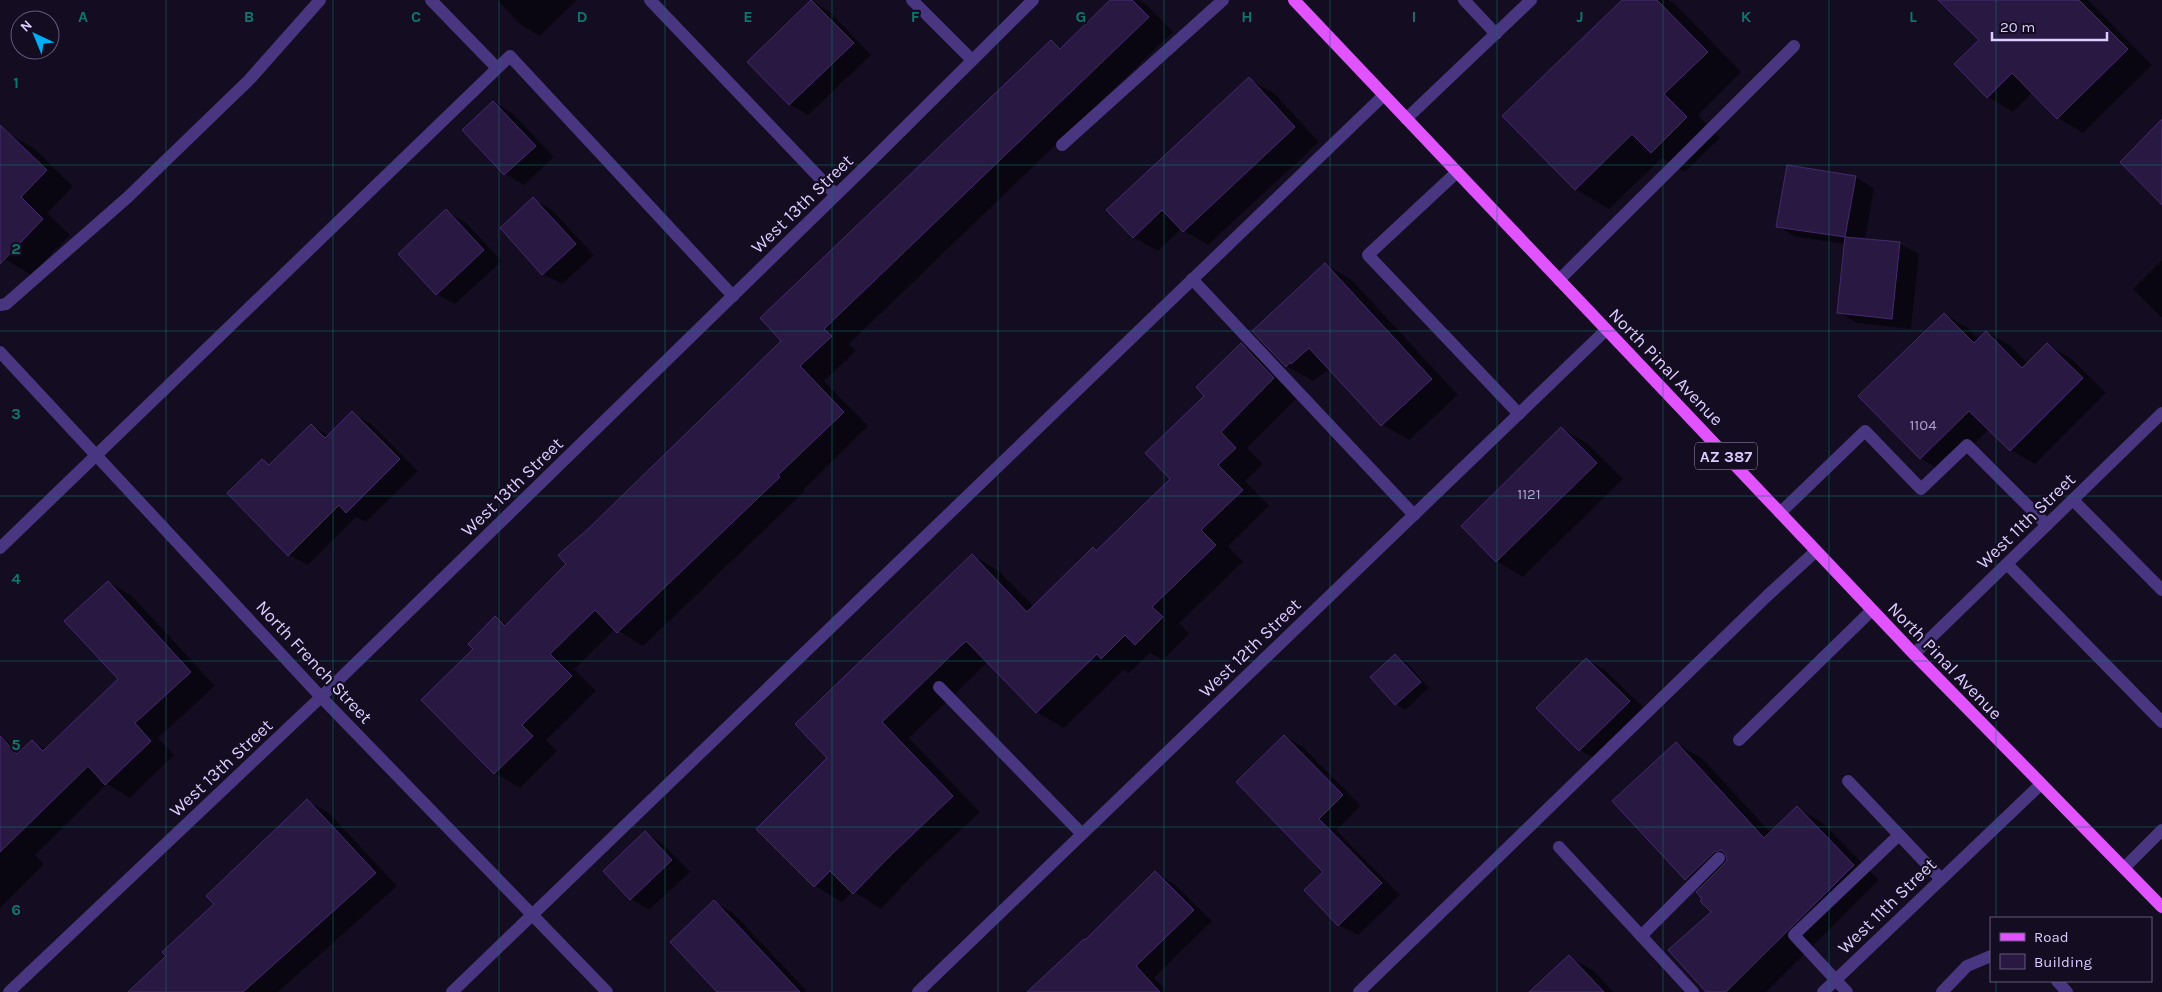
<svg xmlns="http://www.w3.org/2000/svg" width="2162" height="992" viewBox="0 0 2162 992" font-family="Karla,sans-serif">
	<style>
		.shadow { fill: #0007 }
		.building { fill: #291842; stroke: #452a6e }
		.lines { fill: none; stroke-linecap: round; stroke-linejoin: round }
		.lane { stroke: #483780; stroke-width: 12 }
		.street { stroke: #483780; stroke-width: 12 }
		.primary { stroke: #e053ff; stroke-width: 12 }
		.grid { fill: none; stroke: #0f766e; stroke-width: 1; stroke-opacity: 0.55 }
		.labels { text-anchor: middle; stroke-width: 4.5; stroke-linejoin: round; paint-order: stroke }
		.number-label { font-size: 15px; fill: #af9fd0 }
		.shield { fill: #140d21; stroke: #a093bc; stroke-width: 1 }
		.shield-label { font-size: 16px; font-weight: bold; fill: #dcccff }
		.street-label { font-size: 18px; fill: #dcccff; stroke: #140d21 }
		.grid-label { font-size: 16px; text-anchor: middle; font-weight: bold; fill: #0f766e; stroke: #140d21; stroke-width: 4.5; stroke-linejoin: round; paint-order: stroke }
	</style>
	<rect width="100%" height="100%" fill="#140d21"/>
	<g class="shadow">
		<path d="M497,0H577L540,36L521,25Z"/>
		<path d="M1112,0H1139L1147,5L1173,32L849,344L856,351L824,381L868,426L803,490L804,492L643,646L615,629L574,669L596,691L546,740L557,751L520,788L495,773L423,700L475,649L495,618L508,625L568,564L589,530L783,341L1051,41L1062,48Z"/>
		<path d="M1623,0H1668L1674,3L1741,72L1698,115L1720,138L1685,172L1662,158L1609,209L1575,189Z"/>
		<path d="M1940,0H2088L2152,65L2083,133L2058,118L2033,92L2013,112L1988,97L1956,64L1980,40Z"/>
		<path d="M812,1L830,12L871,55L808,115L789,104Z"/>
		<path d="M1249,79L1274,93L1319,142L1208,245L1181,229L1158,251L1133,237Z"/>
		<path d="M494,102L512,113L554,157L524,185L505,174L464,130Z"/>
		<path d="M7,133L34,148L73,187L47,213L70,235L31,275L0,256V140Z"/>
		<path d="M1855,177L1874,188L1865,240L1900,244L1919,254L1911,329L1857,323L1838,312L1845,244L1796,237L1777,226Z"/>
		<path d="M533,199L552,210L594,255L562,284L543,274Z"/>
		<path d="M446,211L465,222L502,261L455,304L436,294Z"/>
		<path d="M2162,260V318L2133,289Z"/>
		<path d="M1325,264L1352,280L1458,395L1409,440L1382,425L1330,369L1313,381L1286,366Z"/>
		<path d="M1944,314L1968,328L1979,340L1987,332L2011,346L2028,364L2047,345L2072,359L2106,393L2035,464L2011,450L1989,429L1945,473L1920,458Z"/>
		<path d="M1241,344L1268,360L1301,394L1247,448L1263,464L1245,481L1269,506L1228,546L1243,562L1179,623L1189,634L1163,660L1150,653L1129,673L1124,670L1064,728L1036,712L988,662L909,738L980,812L918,870L881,909L853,891L842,902L815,886L758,829L829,758L972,555L999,571L1034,607L1093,549L1097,551L1172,479L1206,396Z"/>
		<path d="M352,413L371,424L418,471L366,522L356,517L308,565L289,555L262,460L271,465L311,425L329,436Z"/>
		<path d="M1561,428L1588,444L1623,479L1523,577L1496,561Z"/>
		<path d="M108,582L132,596L215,686L158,738L174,755L130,798L107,784L35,855L44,864L0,908V737L22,749L32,741L45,749L120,680Z"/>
		<path d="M1395,655L1405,661L1429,688L1405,710L1396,704L1372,678Z"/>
		<path d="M1586,659L1605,670L1648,712L1599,761L1580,750L1537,708Z"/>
		<path d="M1284,736L1303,747L1361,806L1336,830L1400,895L1358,935L1339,925Z"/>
		<path d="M1676,743L1702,758L1771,833L1797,808L1823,823L1879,880L1766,992H1707L1712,912L1704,899L1702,888L1686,879L1614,801Z"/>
		<path d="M307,801L329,813L397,886L278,992H130L168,956Z"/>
		<path d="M645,833L663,844L690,872L649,910L631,899Z"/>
		<path d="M1156,873L1174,884L1212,921L1154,978L1166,990L1163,992H1035L1084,941Z"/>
		<path d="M714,902L733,913L806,990L804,992H719Z"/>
		<path d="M1569,957L1593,970L1613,992H1531Z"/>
	</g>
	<g class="building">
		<path d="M811,0L854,43L789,105L747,62Z"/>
		<path d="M1110,0H1132L1149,17L824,329L832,336L800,366L844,412L778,475L780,477L617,633L595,610L550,654L572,676L522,725L533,736L494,774L421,700L473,649L468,644L495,616L505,626L566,564L558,555L588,529L781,341L760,318L1051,40L1060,49Z"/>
		<path d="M1622,0H1657L1708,52L1664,94L1687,117L1651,153L1632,134L1575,190L1502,116Z"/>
		<path d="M1938,0H2079L2128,49L2057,119L2012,73L1987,98L1954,64L1979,40Z"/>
		<path d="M1249,77L1295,127L1183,232L1162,210L1133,238L1106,210Z"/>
		<path d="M493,101L536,146L504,175L462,130Z"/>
		<path d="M2162,119V205L2120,162Z"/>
		<path d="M0,125L47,170L21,197L43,219L0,264Z"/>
		<path d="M1787,165L1856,176L1845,237L1776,227Z"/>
		<path d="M533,197L576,244L542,275L500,228Z"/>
		<path d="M446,209L484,250L436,295L398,254Z"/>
		<path d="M1845,237L1900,242L1892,319L1837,313Z"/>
		<path d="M1325,263L1432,379L1381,426L1309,348L1291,364L1290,362L1286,367L1252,331Z"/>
		<path d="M1944,313L1974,343L1986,331L2022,368L2047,343L2083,378L2010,451L1969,411L1920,459L1858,396Z"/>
		<path d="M1241,343L1274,378L1221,432L1236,448L1218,465L1243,490L1201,530L1216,545L1152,607L1163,617L1135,645L1125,635L1101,659L1097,654L1036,713L966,641L882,722L953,796L891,855L853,894L830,871L814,887L756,829L827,758L795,724L972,554L1027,612L1093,547L1096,551L1170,479L1145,453L1204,396L1196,387Z"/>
		<path d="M352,411L400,459L346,513L339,505L288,556L227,493L262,459L269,465L311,424L325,438Z"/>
		<path d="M1561,427L1597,463L1496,562L1461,526Z"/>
		<path d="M108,581L191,672L135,723L151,741L105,785L88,766L0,852V736L17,754L32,740L43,751L118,679L64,621Z"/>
		<path d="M1395,654L1421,682L1395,705L1370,677Z"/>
		<path d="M1586,658L1630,701L1579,751L1536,708Z"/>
		<path d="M1284,735L1343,795L1319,819L1382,883L1338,926L1304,890L1323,872L1236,782Z"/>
		<path d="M1676,742L1764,838L1797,806L1854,865L1726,992H1706L1668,950L1711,912L1700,901L1702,899L1696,892L1725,863L1727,860L1725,853L1721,850L1714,852L1685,880L1612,801Z"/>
		<path d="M307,799L376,873L243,992H128L166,956L162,952L214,904L206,896Z"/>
		<path d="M645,831L672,860L630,900L603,871Z"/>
		<path d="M1155,871L1194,910L1136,966L1160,992H1027L1084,939L1085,940Z"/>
		<path d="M714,900L800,992H717L670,942Z"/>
		<path d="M1569,955L1604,992H1529Z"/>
	</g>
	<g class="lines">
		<g class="lane">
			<path d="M431,0L497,68"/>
			<path d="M650,0L836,195"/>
			<path d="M912,0L972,60"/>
			<path d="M1464,0L1496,34"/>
			<path d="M1406,119L1531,0"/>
			<path d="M1062,145L1223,0"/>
			<path d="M1457,172L1368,255L1519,414"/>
			<path d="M1192,279L1414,515"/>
			<path d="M1559,280L1794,46"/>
			<path d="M0,305L6,304L128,197L249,80L320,0"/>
			<path d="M2073,500L2162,590"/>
			<path d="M1780,513L1865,431L1921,489L1967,445L2047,525"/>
			<path d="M0,548L510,56L733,296"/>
			<path d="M2007,564L2162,722"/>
			<path d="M939,687L1082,834"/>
			<path d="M1739,740L1872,610"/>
			<path d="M1848,781L1941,879"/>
			<path d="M1559,847L1693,992"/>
			<path d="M2124,868L2162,830"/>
			<path d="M1641,936L1719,858"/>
			<path d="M2057,981L2067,992"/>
			<path d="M452,992L1384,95"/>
			<path d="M1359,992L1767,596L1816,551"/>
			<path d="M1847,992L1794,935L1899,835"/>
			<path d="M1942,992L1967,966L1991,956"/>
		</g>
		<g class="street">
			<path d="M0,352L321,697L607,992"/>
			<path d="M1914,654L2162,413"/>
			<path d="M9,992L321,697L869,163L1033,0"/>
			<path d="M918,992L1606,330"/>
			<path d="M1823,992L2041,784"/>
		</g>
		<path class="primary" d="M1294,0L1914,654L2162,907"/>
	</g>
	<path class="grid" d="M166,0V992M333,0V992M499,0V992M665,0V992M832,0V992M998,0V992M1164,0V992M1330,0V992M1497,0V992M1663,0V992M1829,0V992M1996,0V918M0,165H2162M0,331H2162M0,496H2162M0,661H2162M0,827H2162M1996,981V992"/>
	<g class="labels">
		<g class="number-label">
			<text x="1923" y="430">1104</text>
			<text x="1529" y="499">1121</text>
		</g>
		<rect class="shield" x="1695" y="442.5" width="62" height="27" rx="4"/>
		<g class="shield-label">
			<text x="1726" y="462">AZ 387</text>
		</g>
		<g class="street-label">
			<text transform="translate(802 204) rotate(-44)" y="6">West 13th Street</text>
			<text transform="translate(1666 367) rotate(46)" y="6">North Pinal Avenue</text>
			<text transform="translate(512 487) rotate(-44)" y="6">West 13th Street</text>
			<text transform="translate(2026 521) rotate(-44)" y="6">West 11th Street</text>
			<text transform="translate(1250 648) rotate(-44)" y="6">West 12th Street</text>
			<text transform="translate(1945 661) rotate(46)" y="6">North Pinal Avenue</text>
			<text transform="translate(314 662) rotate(47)" y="6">North French Street</text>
			<text transform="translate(221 768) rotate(-43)" y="6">West 13th Street</text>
			<text transform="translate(1887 906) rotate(-44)" y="6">West 11th Street</text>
		</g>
	</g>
	<g class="grid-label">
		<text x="83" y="22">A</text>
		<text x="249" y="22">B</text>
		<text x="416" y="22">C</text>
		<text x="582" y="22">D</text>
		<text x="748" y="22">E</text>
		<text x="915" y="22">F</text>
		<text x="1081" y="22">G</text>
		<text x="1247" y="22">H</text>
		<text x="1414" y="22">I</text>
		<text x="1580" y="22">J</text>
		<text x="1746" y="22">K</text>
		<text x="1913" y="22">L</text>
		<text x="16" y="88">1</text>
		<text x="16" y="254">2</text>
		<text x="16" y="419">3</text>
		<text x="16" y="584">4</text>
		<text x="16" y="750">5</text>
		<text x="16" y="915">6</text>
	</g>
	<rect x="1990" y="917" width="162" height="65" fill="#140d21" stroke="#64597a"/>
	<rect x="2000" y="933" width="25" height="8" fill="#e053ff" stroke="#64597a"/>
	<text x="2034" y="942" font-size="15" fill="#dcccff">Road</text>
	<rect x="2000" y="954" width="25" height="15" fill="#291842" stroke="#64597a"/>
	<text x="2034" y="967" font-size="15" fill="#dcccff">Building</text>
	<g transform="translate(35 35) rotate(316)"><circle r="24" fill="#140d21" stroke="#64597a"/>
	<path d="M0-4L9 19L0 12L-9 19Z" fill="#00aef7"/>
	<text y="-8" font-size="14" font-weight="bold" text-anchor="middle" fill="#dcccff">N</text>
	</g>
	<path d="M1992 32v8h115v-8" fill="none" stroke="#dcccff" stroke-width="2.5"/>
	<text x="2000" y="32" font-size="15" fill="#dcccff" stroke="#140d21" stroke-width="4" paint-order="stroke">20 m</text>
</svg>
